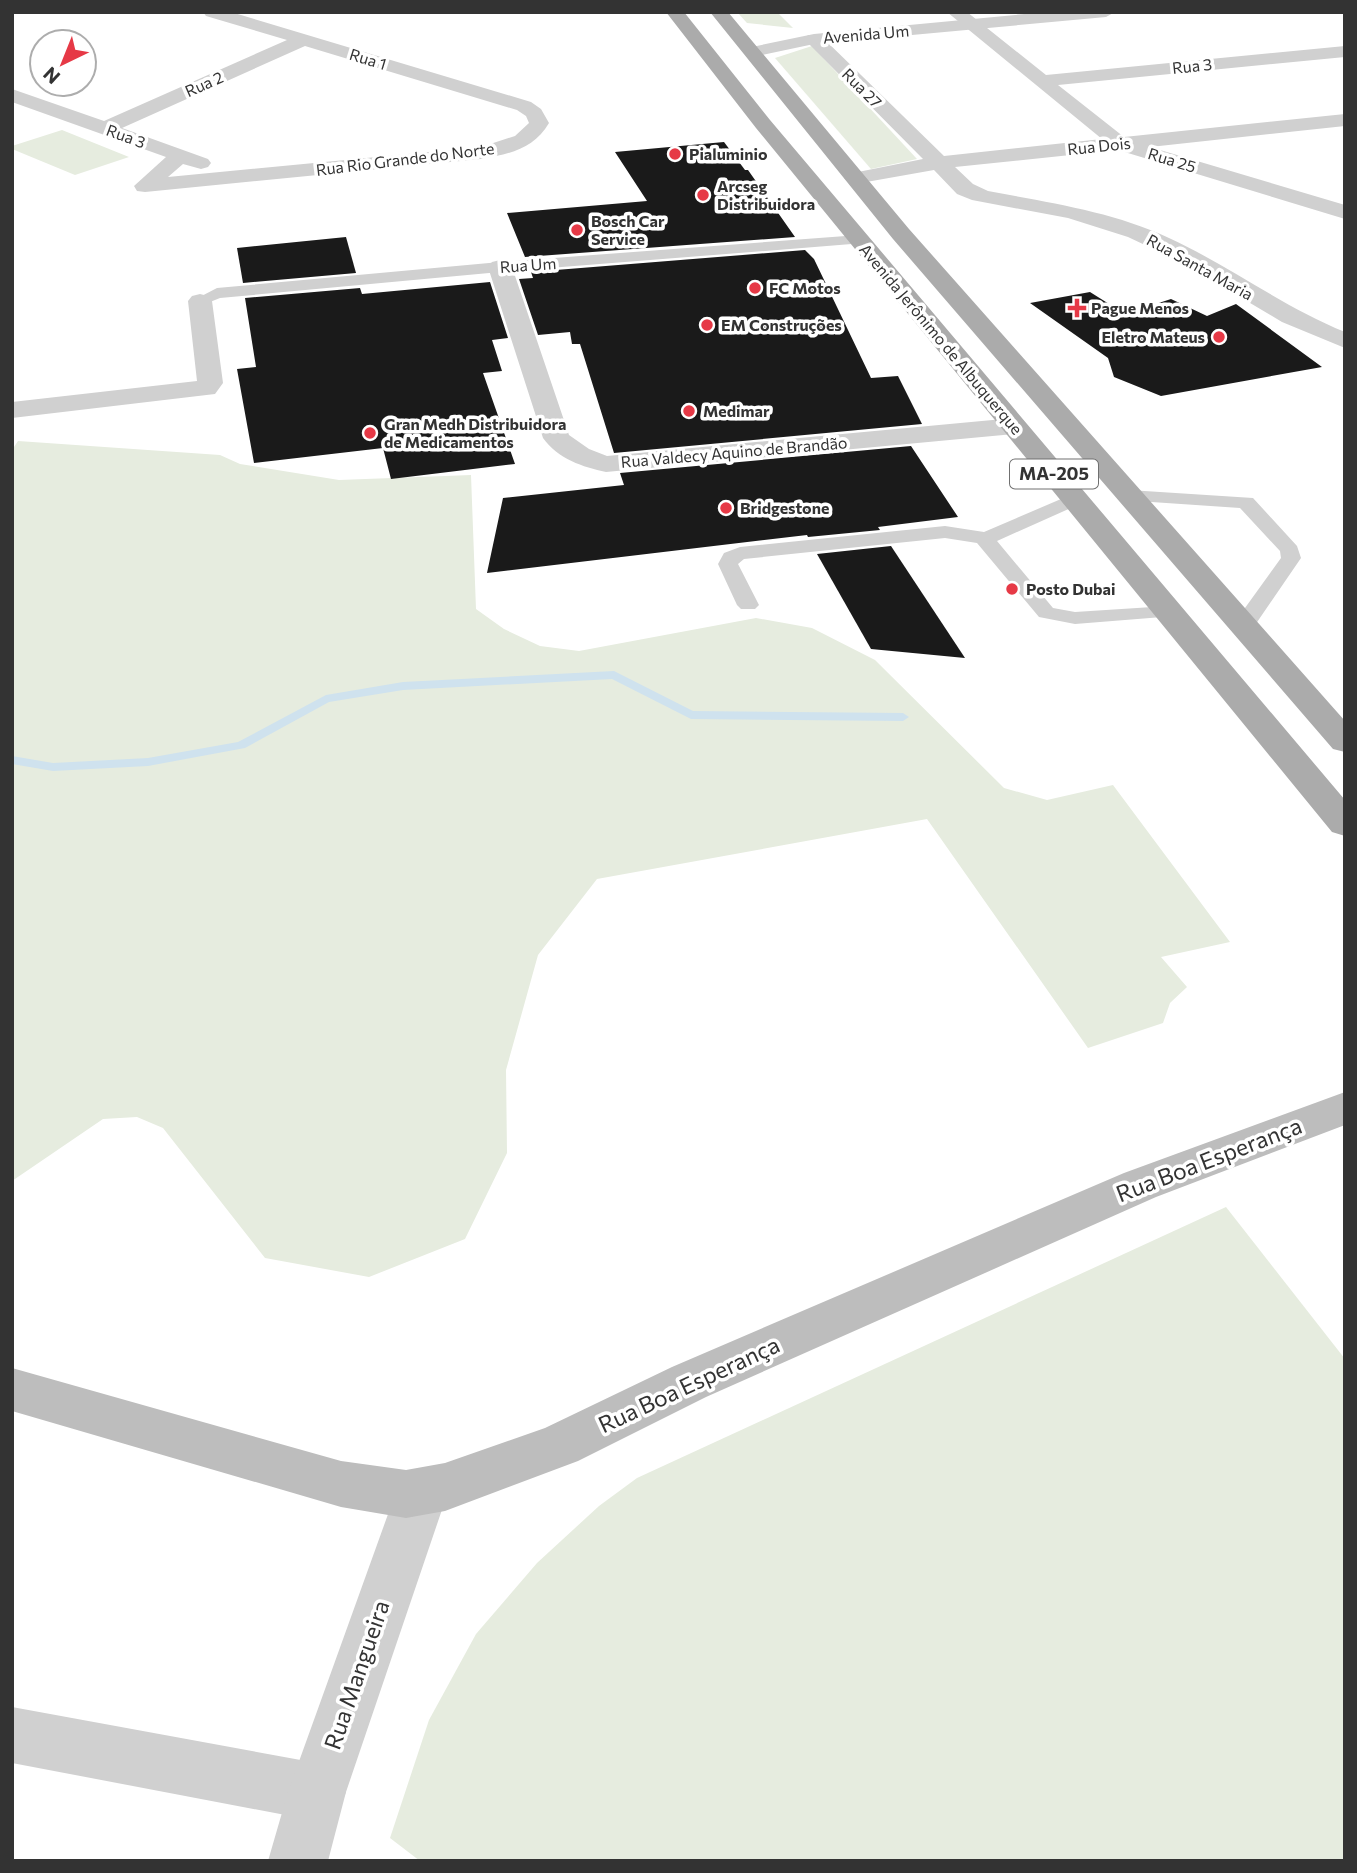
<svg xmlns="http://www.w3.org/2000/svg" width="1357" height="1873" viewBox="0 0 1357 1873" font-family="Commissioner,sans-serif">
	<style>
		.green { fill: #e6ecdf }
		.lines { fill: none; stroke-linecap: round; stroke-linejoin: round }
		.stream { fill: #cfe2ee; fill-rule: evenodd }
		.building { fill: #1a1a1a }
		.service { fill: #d0d0d0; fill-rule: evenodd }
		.minor { fill: #d0d0d0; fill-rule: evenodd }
		.tertiary { fill: #d0d0d0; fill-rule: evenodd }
		.secondary { fill: #bdbdbd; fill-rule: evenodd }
		.primary { fill: #ababab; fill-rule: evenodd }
		.poi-dot { fill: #e63946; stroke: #fff; stroke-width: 2.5 }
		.labels { text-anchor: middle; stroke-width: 7; stroke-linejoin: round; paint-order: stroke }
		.far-street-label { font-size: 16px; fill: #333; stroke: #fff }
		.far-poi-label { font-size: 16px; font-weight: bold; fill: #333; stroke: #fff; text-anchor: start }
		.shield { fill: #fff; stroke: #707070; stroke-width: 2 }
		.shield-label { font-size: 18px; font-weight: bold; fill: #333 }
		.near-street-label { font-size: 23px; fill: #333; stroke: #fff }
	</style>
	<rect width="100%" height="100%" fill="#fff"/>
	<g class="green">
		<path d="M737,12H777L793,28L747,23Z"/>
		<path d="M812,46L917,159L871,169L775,58Z"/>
		<path d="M62,130L129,157L75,175L12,149V146Z"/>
		<path d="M18,441L220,455L240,464L339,480L471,475L476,609L504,629L540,646L579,651L756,618L812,628L875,660L1004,788L1047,800L1113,785L1230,942L1161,957L1187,987L1170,1003L1163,1023L1088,1048L927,819L597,879L538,955L506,1070L507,1153L465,1239L369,1277L265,1258L163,1128L137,1117L103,1119L12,1181V450Z"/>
		<path d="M1226,1207L1345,1359V1861H420L390,1838L429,1720L476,1634L537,1563L599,1506L637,1478Z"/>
	</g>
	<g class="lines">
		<path class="stream" d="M614,671L693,711L903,713L909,717L903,721L691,719L612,679L403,690L329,702L245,748L148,766L53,771L12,764V756L53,763L148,758L238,742L326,695L403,682Z"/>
	</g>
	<g class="building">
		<path d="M724,142L745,170H748L795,237L525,257L507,213L647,201L615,152Z"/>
		<path d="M346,237L356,273L243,283L237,248Z"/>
		<path d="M805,250L814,259L871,378L898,376L922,424L614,453L580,344H572L570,332L538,335L519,279L533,278L531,272Z"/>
		<path d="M490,282L508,338L492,340L502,371L483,373L515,464L391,479L383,448L254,463L237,369L256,367L245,298L360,288L362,294Z"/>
		<path d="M1090,292L1125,314L1171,299L1207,316L1236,304L1322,367L1161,396L1114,377L1108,358L1030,303Z"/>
		<path d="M911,446L958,517L878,527L880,530L808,537L807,535L487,573L503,498L624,485L620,473Z"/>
		<path d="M891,546L965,658L871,649L817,554Z"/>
	</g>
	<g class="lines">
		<g class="service">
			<path d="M859,235L864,237L867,240L864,243L500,272L220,298L200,306L192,301L217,288L500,262Z"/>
			<path d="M1129,490L1253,498L1297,546L1301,558L1251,631H1235L1232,626L1281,558L1280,551L1240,508L1122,500L1119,496L1122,492Z"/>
			<path d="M1075,493L1085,499L1082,503L997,541L1053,608L1075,612L1168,606L1175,608L1179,612L1175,616L1075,624L1039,617L977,543L945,538L744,559L738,564L759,605L755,609H741L737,605L718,564L724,553L740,547L945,526L984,532Z"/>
		</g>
		<g class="minor">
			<path d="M203,12H231L531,102L541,109L549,123C534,149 509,154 481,159L145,192L137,191L134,186L166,157L12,102V89L104,121L287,40L206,16ZM305,46L517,110L526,116L529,123L515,136L481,147L168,177L183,164L201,169L208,167L211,163L208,159L122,128Z"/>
			<path d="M947,12H967L1046,75L1345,46V57L1058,85L1124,137L1345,114V126L1150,147L1345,205V219L1118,150L955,167L973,184L988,191C1050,203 1111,211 1169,238C1230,266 1283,307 1345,332V348L1282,322L1181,262L1128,237L1068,218L972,200L957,194L934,170L855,184L848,182L844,178L848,174L923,159L808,43L805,39L808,35H820L944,156L1102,139Z"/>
			<path d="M500,260L508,262L512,267L569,435L589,449L607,456L1014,418L1023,420L1027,426L1023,432L1014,434L606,472C583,467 558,459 543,438L488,267L492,262Z"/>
			<path d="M200,294L208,296L212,301L223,383L215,394L12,418V402L197,381L188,301L192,296Z"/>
			<path d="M12,1707L317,1763L338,1771L346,1792L338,1813L317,1821L12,1763Z"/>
		</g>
		<g class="tertiary">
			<path d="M1046,12H1115L1106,17L814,44L753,57L744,52L747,48L814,34Z"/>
			<path d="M422,1468L440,1475L448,1492L346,1792L328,1861H268L288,1792L396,1492L404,1475Z"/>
		</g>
		<path class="secondary" d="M1345,1092V1125L1156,1197L706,1397L578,1461L445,1511L406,1518L341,1507L12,1411V1368L341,1461L406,1470L445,1463L545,1428L672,1367L1124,1173Z"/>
		<g class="primary">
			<path d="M666,12H684L770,120L1345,800V836L1332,832L756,128Z"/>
			<path d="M710,12H728L909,229L1345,721V752L1333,749L893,239Z"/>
		</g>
	</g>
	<g class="poi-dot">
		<circle cx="675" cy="154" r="7"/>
		<circle cx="703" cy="195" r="7"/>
		<circle cx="577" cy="230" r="7"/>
		<circle cx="755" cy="288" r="7"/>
		<path d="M1073.5 297.5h7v7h7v7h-7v7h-7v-7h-7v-7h7z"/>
		<circle cx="707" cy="325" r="7"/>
		<circle cx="1219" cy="337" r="7"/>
		<circle cx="689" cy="411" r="7"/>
		<circle cx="370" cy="433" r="7"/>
		<circle cx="726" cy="508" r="7"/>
		<circle cx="1012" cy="589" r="7"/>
	</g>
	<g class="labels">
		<g class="far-street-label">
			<text transform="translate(866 34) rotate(-5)" y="6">Avenida Um</text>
			<text transform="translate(368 59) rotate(17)" y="6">Rua 1</text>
			<text transform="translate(1192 66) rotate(-6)" y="6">Rua 3</text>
			<text transform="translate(204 84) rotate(-24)" y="6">Rua 2</text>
			<text transform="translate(862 88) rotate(45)" y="6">Rua 27</text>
			<text transform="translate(126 136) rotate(20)" y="6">Rua 3</text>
			<text transform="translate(1099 146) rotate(-6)" y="6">Rua Dois</text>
			<text transform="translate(405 159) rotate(-7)" y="6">Rua Rio Grande do Norte</text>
			<text transform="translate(1172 160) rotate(17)" y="6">Rua 25</text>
			<text transform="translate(528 265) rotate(-4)" y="6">Rua Um</text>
			<text transform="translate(1200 267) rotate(29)" y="6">Rua Santa Maria</text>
			<text transform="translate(941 339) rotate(50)" y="6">Avenida Jerônimo de Albuquerque</text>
			<text transform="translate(734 452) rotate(-5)" y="6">Rua Valdecy Aquino de Brandão</text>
		</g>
		<g class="far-poi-label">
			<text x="689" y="160">Pialuminio</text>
			<text x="717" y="192">Arcseg<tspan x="717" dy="18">Distribuidora</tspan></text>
			<text x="591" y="227">Bosch Car<tspan x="591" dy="18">Service</tspan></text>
			<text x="769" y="294">FC Motos</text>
			<text x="1091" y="314">Pague Menos</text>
			<text x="721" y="331">EM Construções</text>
			<text x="1205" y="343" text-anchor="end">Eletro Mateus</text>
			<text x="703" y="417">Medimar</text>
			<text x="384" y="430">Gran Medh Distribuidora<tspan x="384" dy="18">de Medicamentos</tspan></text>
			<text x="740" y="514">Bridgestone</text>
			<text x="1026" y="595">Posto Dubai</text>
		</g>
		<rect class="shield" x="1010" y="459.5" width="88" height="29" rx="5"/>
		<g class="shield-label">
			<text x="1054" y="480">MA-205</text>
		</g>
		<g class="near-street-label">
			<text transform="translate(1209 1160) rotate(-21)" y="8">Rua Boa Esperança</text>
			<text transform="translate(689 1385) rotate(-25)" y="8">Rua Boa Esperança</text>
			<text transform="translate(357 1675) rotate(-71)" y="8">Rua Mangueira</text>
		</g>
	</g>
	<rect width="1357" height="1873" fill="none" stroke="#333333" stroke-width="28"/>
	<g transform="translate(63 63) rotate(223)"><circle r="33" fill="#ffffff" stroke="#adadad" stroke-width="2"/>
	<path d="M0-5L12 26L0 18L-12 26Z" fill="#e63946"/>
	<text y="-10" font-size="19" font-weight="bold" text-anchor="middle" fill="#333333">N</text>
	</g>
</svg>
